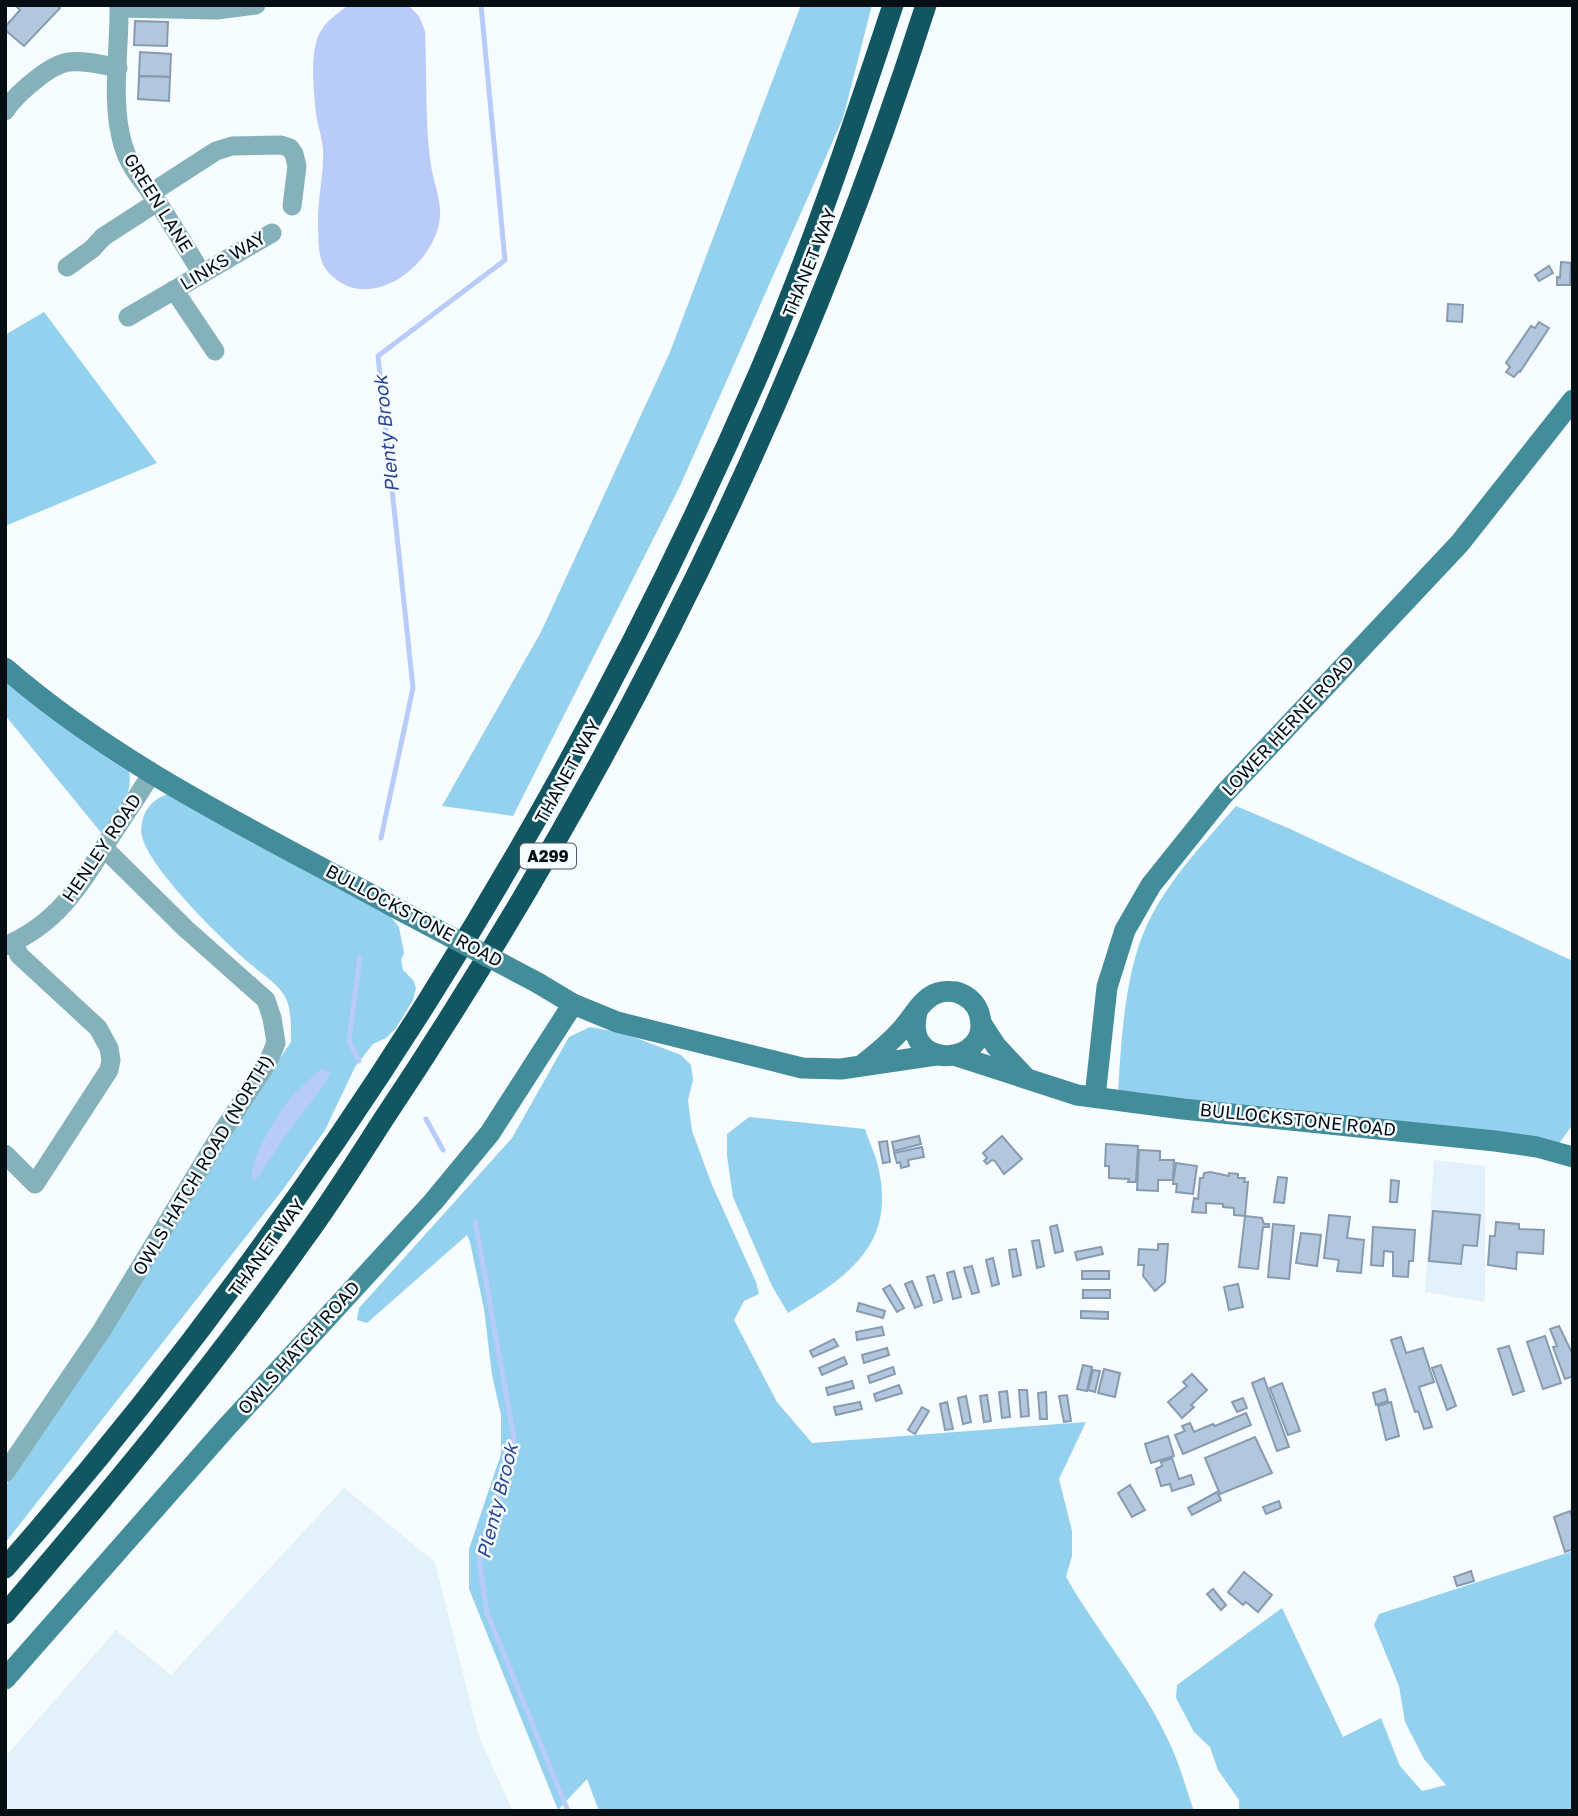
<svg xmlns="http://www.w3.org/2000/svg" width="1578" height="1816" viewBox="0 0 1578 1816" font-family="'Golos Text',sans-serif">
	<style>
		.built { fill: #e3f2fa }
		.green { fill: #94d1ef }
		.water { fill: #b9ccf9 }
		.lines { fill: none; stroke-linecap: round; stroke-linejoin: round }
		.stream { stroke: #b9ccf9; stroke-width: 5 }
		.building { fill: #b2c7dd; stroke: #879bb0; stroke-width: 2 }
		.street { stroke: #84b1ba; stroke-width: 19 }
		.secondary { stroke: #438c9a; stroke-width: 21 }
		.highway { stroke: #125661; stroke-width: 21 }
		.secondary-bridge { stroke: #438c9a; stroke-width: 21 }
		.labels { text-anchor: middle; stroke-width: 5; stroke-linejoin: round; paint-order: stroke }
		.shield { fill: #f6fcff; stroke: #4d555a; stroke-width: 2 }
		.shield-label { font-size: 16px; font-weight: bold; fill: #050e13 }
		.street-label { font-size: 18px; fill: #050e13; stroke: #f6fcff }
		.water-label { font-size: 19px; font-style: italic; fill: #2b4599; stroke: #f6fcff }
	</style>
	<rect width="100%" height="100%" fill="#f6fcff"/>
	<g class="built">
		<path d="M1434,1160L1485,1166V1302L1425,1292Z"/>
		<path d="M344,1488L435,1562L479,1737L513,1811H5V1757L116,1630L171,1675Z"/>
	</g>
	<g class="green">
		<path d="M801,5H872L843,118L680,486L513,816L442,806L541,632L670,352Z"/>
		<path d="M44,312L157,463L5,526V335Z"/>
		<path d="M5,671L127,764C137,792 118,812 103,835L5,715Z"/>
		<path d="M172,793L387,912L399,927L404,953L401,960L403,970L413,980L416,988L413,1000L396,1028L386,1038L373,1044L355,1067L325,1130L284,1188L5,1543V1487L244,1111L291,1042C291,1028 292,1007 284,995C276,982 264,976 253,966C226,944 149,869 142,836C140,830 142,821 144,815C150,802 158,797 172,793Z"/>
		<path d="M1236,806L1288,828L1573,961V1124L1556,1148L1118,1093C1121,1042 1125,971 1147,925C1168,880 1204,843 1236,806Z"/>
		<path d="M590,1027L623,1033L681,1055L691,1065L693,1080L688,1100L692,1131L712,1185L756,1282L759,1294L744,1301L734,1320L777,1402L812,1443L1086,1422L1059,1479L1072,1531V1556L1066,1577C1098,1633 1144,1686 1170,1744C1180,1765 1186,1789 1194,1811H599L587,1779L558,1810L469,1589V1549L501,1454V1415L492,1375L484,1309L470,1242L467,1235L367,1323L357,1320L359,1308L512,1138L569,1037Z"/>
		<path d="M749,1117L865,1129C870,1144 878,1160 880,1176C893,1249 843,1279 788,1313L772,1286L733,1197L727,1156V1134Z"/>
		<path d="M1573,1551V1811H1239V1800L1218,1770L1210,1747L1194,1732L1176,1698L1177,1685L1282,1608L1343,1737L1381,1718L1400,1766L1422,1791L1446,1785L1424,1759L1405,1722L1399,1686L1374,1625L1379,1614Z"/>
	</g>
	<g class="water">
		<path d="M348,5H408L419,16L425,31C427,74 425,117 430,159C432,179 441,196 440,217C436,265 368,317 328,272C317,260 319,240 318,226C317,201 324,176 323,151C323,141 319,130 317,120C314,100 310,59 317,40C322,23 335,16 348,5Z"/>
		<path d="M321,1069L330,1072L327,1081L285,1136L258,1177L252,1181C248,1160 281,1107 296,1092C304,1084 313,1077 321,1069Z"/>
	</g>
	<g class="lines">
		<g class="stream">
			<path d="M381,838L413,688L378,356L505,260L481,5"/>
			<path d="M359,1061L349,1041L360,957"/>
			<path d="M426,1119L443,1150"/>
			<path d="M475,1221L514,1438L479,1559L487,1613L568,1811"/>
		</g>
	</g>
	<g class="building">
		<path d="M15,5H57L60,8L24,46L5,30V27L20,10Z"/>
		<path d="M135,21L168,22L167,46L134,45Z"/>
		<path d="M140,52L171,54L170,77L139,76Z"/>
		<path d="M139,76L170,77L169,101L138,99Z"/>
		<path d="M1561,262L1571,263L1570,285H1557V277L1560,278Z"/>
		<path d="M1549,266L1553,273L1539,281L1535,275Z"/>
		<path d="M1448,304L1463,305L1462,322L1447,321Z"/>
		<path d="M1539,322L1549,328L1520,372L1519,371L1514,377L1506,372L1510,367L1506,363L1531,326L1535,328Z"/>
		<path d="M919,1136L921,1144L894,1151L892,1142Z"/>
		<path d="M1002,1136L1022,1159L1004,1174L995,1161L992,1160L987,1164L984,1161L987,1158L983,1153Z"/>
		<path d="M887,1141L890,1162L883,1163L879,1142Z"/>
		<path d="M1106,1144L1138,1146L1136,1182H1128L1129,1179L1109,1178V1166H1105Z"/>
		<path d="M922,1147L924,1157L908,1160L909,1166L901,1168L900,1162L897,1163L894,1153Z"/>
		<path d="M1139,1150L1160,1151V1160H1174L1173,1180H1158V1191L1137,1190Z"/>
		<path d="M1176,1163L1197,1166L1193,1194L1176,1192L1177,1184H1173Z"/>
		<path d="M1210,1172L1229,1176V1173L1238,1174V1178H1245L1244,1182H1248L1245,1216L1234,1215V1208L1223,1207V1204L1206,1203V1213L1192,1212L1194,1198L1198,1199L1200,1178H1203L1204,1173Z"/>
		<path d="M1278,1177L1287,1178L1284,1203L1274,1202Z"/>
		<path d="M1391,1180L1399,1181L1397,1202H1390Z"/>
		<path d="M1433,1211L1480,1215L1477,1246L1463,1245L1461,1264L1429,1261Z"/>
		<path d="M1329,1215L1350,1217L1347,1238L1364,1240L1361,1273L1337,1271L1339,1260L1324,1258Z"/>
		<path d="M1245,1216L1262,1218L1264,1224H1269V1227H1263L1258,1269L1239,1267Z"/>
		<path d="M1496,1222L1519,1224V1229L1544,1230L1543,1254L1517,1252L1516,1269L1488,1265L1490,1236H1495Z"/>
		<path d="M1273,1224L1294,1226L1289,1279L1268,1277Z"/>
		<path d="M1057,1225L1063,1251L1055,1253L1050,1227Z"/>
		<path d="M1373,1227L1415,1230L1413,1261H1409L1408,1277L1393,1276V1252L1384,1251L1383,1266L1371,1265Z"/>
		<path d="M1301,1233L1321,1235L1317,1266L1296,1263Z"/>
		<path d="M1039,1240L1044,1266L1037,1268L1032,1241Z"/>
		<path d="M1158,1244H1168L1165,1282L1155,1291L1143,1276L1144,1265H1138L1139,1249L1158,1250Z"/>
		<path d="M1101,1247L1103,1254L1077,1260L1075,1252Z"/>
		<path d="M1016,1249L1021,1275L1013,1277L1009,1250Z"/>
		<path d="M993,1258L999,1284L992,1286L986,1260Z"/>
		<path d="M972,1266L979,1292L972,1294L964,1268Z"/>
		<path d="M954,1271L961,1297L953,1299L947,1273Z"/>
		<rect x="1082" y="1271" width="27" height="8"/>
		<path d="M934,1275L942,1300L934,1303L927,1277Z"/>
		<path d="M912,1281L922,1305L915,1308L905,1284Z"/>
		<path d="M1238,1284L1243,1307L1229,1310L1224,1287Z"/>
		<path d="M890,1285L904,1308L897,1312L883,1289Z"/>
		<rect x="1083" y="1290" width="27" height="8"/>
		<path d="M859,1303L885,1311L883,1318L857,1311Z"/>
		<path d="M1081,1311L1108,1312V1319L1081,1318Z"/>
		<path d="M1559,1326L1573,1355V1376L1565,1379L1553,1347L1557,1346L1550,1329Z"/>
		<path d="M882,1327L884,1335L857,1340L856,1332Z"/>
		<path d="M1545,1336L1561,1383L1543,1389L1527,1342Z"/>
		<path d="M1401,1337L1406,1353L1423,1348L1434,1382L1419,1387L1432,1427L1424,1429L1418,1411L1415,1412L1391,1340Z"/>
		<path d="M834,1339L838,1346L813,1357L810,1351Z"/>
		<path d="M1509,1346L1524,1391L1513,1395L1498,1349Z"/>
		<path d="M887,1348L889,1355L864,1363L862,1355Z"/>
		<path d="M844,1357L847,1364L822,1375L819,1368Z"/>
		<path d="M1083,1365L1092,1367L1087,1391L1077,1389Z"/>
		<path d="M1441,1365L1456,1406L1447,1410L1432,1368Z"/>
		<path d="M893,1367L895,1374L870,1383L868,1376Z"/>
		<path d="M1104,1369L1120,1373L1115,1397L1098,1393Z"/>
		<path d="M1093,1370L1100,1371L1095,1392L1088,1390Z"/>
		<path d="M1192,1374L1207,1390L1191,1405L1194,1407L1182,1418L1168,1402L1187,1386L1183,1382Z"/>
		<path d="M1264,1378L1289,1447L1277,1451L1252,1383Z"/>
		<path d="M852,1381L854,1388L828,1395L826,1388Z"/>
		<path d="M1282,1383L1300,1431L1288,1435L1270,1388Z"/>
		<path d="M899,1385L902,1393L876,1401L874,1394Z"/>
		<path d="M1385,1389L1388,1401L1376,1405L1373,1393Z"/>
		<path d="M1019,1390H1027L1029,1416L1021,1417Z"/>
		<path d="M1007,1391L1010,1417L1002,1418L999,1392Z"/>
		<path d="M1046,1392L1047,1419H1040L1038,1393Z"/>
		<path d="M987,1395L991,1421L984,1422L980,1396Z"/>
		<path d="M1067,1395L1071,1421L1064,1422L1059,1396Z"/>
		<path d="M966,1396L971,1422L963,1424L958,1398Z"/>
		<path d="M1243,1398L1247,1408L1237,1412L1232,1402Z"/>
		<path d="M860,1402L862,1409L836,1415L834,1407Z"/>
		<path d="M947,1402L953,1429L945,1430L940,1404Z"/>
		<path d="M1391,1402L1399,1436L1386,1440L1378,1406Z"/>
		<path d="M922,1407L929,1411L915,1434L908,1430Z"/>
		<path d="M1246,1413L1251,1425L1183,1454L1175,1435L1185,1431L1182,1426L1190,1423L1194,1432L1213,1424L1215,1426Z"/>
		<path d="M1168,1436L1174,1456L1151,1463L1145,1444Z"/>
		<path d="M1255,1437L1272,1473L1220,1494L1205,1458Z"/>
		<path d="M1172,1458L1179,1479L1191,1475L1194,1484L1172,1491L1170,1484L1161,1486L1156,1469L1162,1466L1161,1462Z"/>
		<path d="M1130,1485L1145,1510L1132,1517L1118,1493Z"/>
		<path d="M1217,1492L1221,1500L1192,1515L1188,1508Z"/>
		<path d="M1279,1501L1281,1508L1266,1514L1263,1507Z"/>
		<path d="M1570,1511L1573,1520V1549L1565,1552L1554,1517Z"/>
		<path d="M1471,1571L1474,1581L1457,1586L1454,1577Z"/>
		<path d="M1244,1572L1272,1595L1258,1612L1246,1602L1243,1605L1228,1592Z"/>
		<path d="M1213,1589L1226,1605L1221,1610L1207,1594Z"/>
	</g>
	<g class="lines">
		<g class="street">
			<path d="M119,5C120,51 110,101 123,145C129,167 144,182 156,200C172,224 187,249 202,274"/>
			<path d="M119,8L217,10L256,5"/>
			<path d="M5,111C15,95 50,64 69,62C85,60 103,65 118,68"/>
			<path d="M151,193L216,151L232,146L281,145L290,148L294,154L297,166L292,206"/>
			<path d="M67,267L92,249L103,237L157,202"/>
			<path d="M174,290L215,351"/>
			<path d="M128,317L272,233"/>
			<path d="M5,946C59,923 81,884 111,836C125,815 139,794 152,773"/>
			<path d="M5,1154L35,1184L109,1070L111,1060L109,1048L98,1028L19,955L14,942"/>
			<path d="M5,1473L102,1330L224,1129L268,1062L276,1043L272,1018L266,1000L186,929L104,848"/>
		</g>
		<g class="secondary">
			<path d="M5,668C120,768 260,833 392,906"/>
			<path d="M538,983L573,1004L617,1022L802,1068L841,1069L936,1055"/>
			<path d="M981,1023L996,1046L1024,1076"/>
			<path d="M957,1056L1077,1095L1183,1109L1495,1141L1537,1147L1573,1157"/>
			<path d="M862,1065C876,1054 890,1043 902,1029C912,1018 921,1000 935,994C941,991 949,991 956,992C967,995 976,1003 979,1013C996,1067 898,1074 918,1009"/>
			<path d="M1095,1097L1107,987L1125,930L1151,885L1224,794L1460,543L1573,400"/>
			<path d="M5,1679L225,1429L433,1202L490,1133L573,1004"/>
		</g>
		<g class="highway">
			<path d="M5,1568C316,1214 572,804 759,373C810,253 852,129 893,5"/>
			<path d="M5,1614C109,1493 211,1370 303,1240C331,1202 356,1162 381,1123C612,777 799,402 926,5"/>
		</g>
		<path class="secondary-bridge" d="M392,906L538,983"/>
	</g>
	<g class="labels">
		<rect class="shield" x="520" y="843.5" width="56" height="25" rx="5"/>
		<g class="shield-label">
			<text x="548" y="862">A299</text>
		</g>
		<g class="street-label">
			<text transform="translate(158 203) rotate(58)" y="6">GREEN LANE</text>
			<text transform="translate(223 261) rotate(-31)" y="6">LINKS WAY</text>
			<text transform="translate(810 263) rotate(-68)" y="6">THANET WAY</text>
			<text transform="translate(1288 726) rotate(-47)" y="6">LOWER HERNE ROAD</text>
			<text transform="translate(568 772) rotate(-61)" y="6">THANET WAY</text>
			<text transform="translate(102 848) rotate(-56)" y="6">HENLEY ROAD</text>
			<text transform="translate(414 916) rotate(28)" y="6">BULLOCKSTONE ROAD</text>
			<text transform="translate(1298 1120) rotate(6)" y="6">BULLOCKSTONE ROAD</text>
			<text transform="translate(203 1165) rotate(-59)" y="6">OWLS HATCH ROAD (NORTH)</text>
			<text transform="translate(267 1248) rotate(-54)" y="6">THANET WAY</text>
			<text transform="translate(299 1348) rotate(-48)" y="6">OWLS HATCH ROAD</text>
		</g>
		<g class="water-label">
			<text transform="translate(386 434) rotate(-96)" y="7">Plenty Brook</text>
			<text transform="translate(497 1501) rotate(-76)" y="7">Plenty Brook</text>
		</g>
	</g>
	<rect width="1578" height="1816" fill="none" stroke="#050e13" stroke-width="14"/>
</svg>
